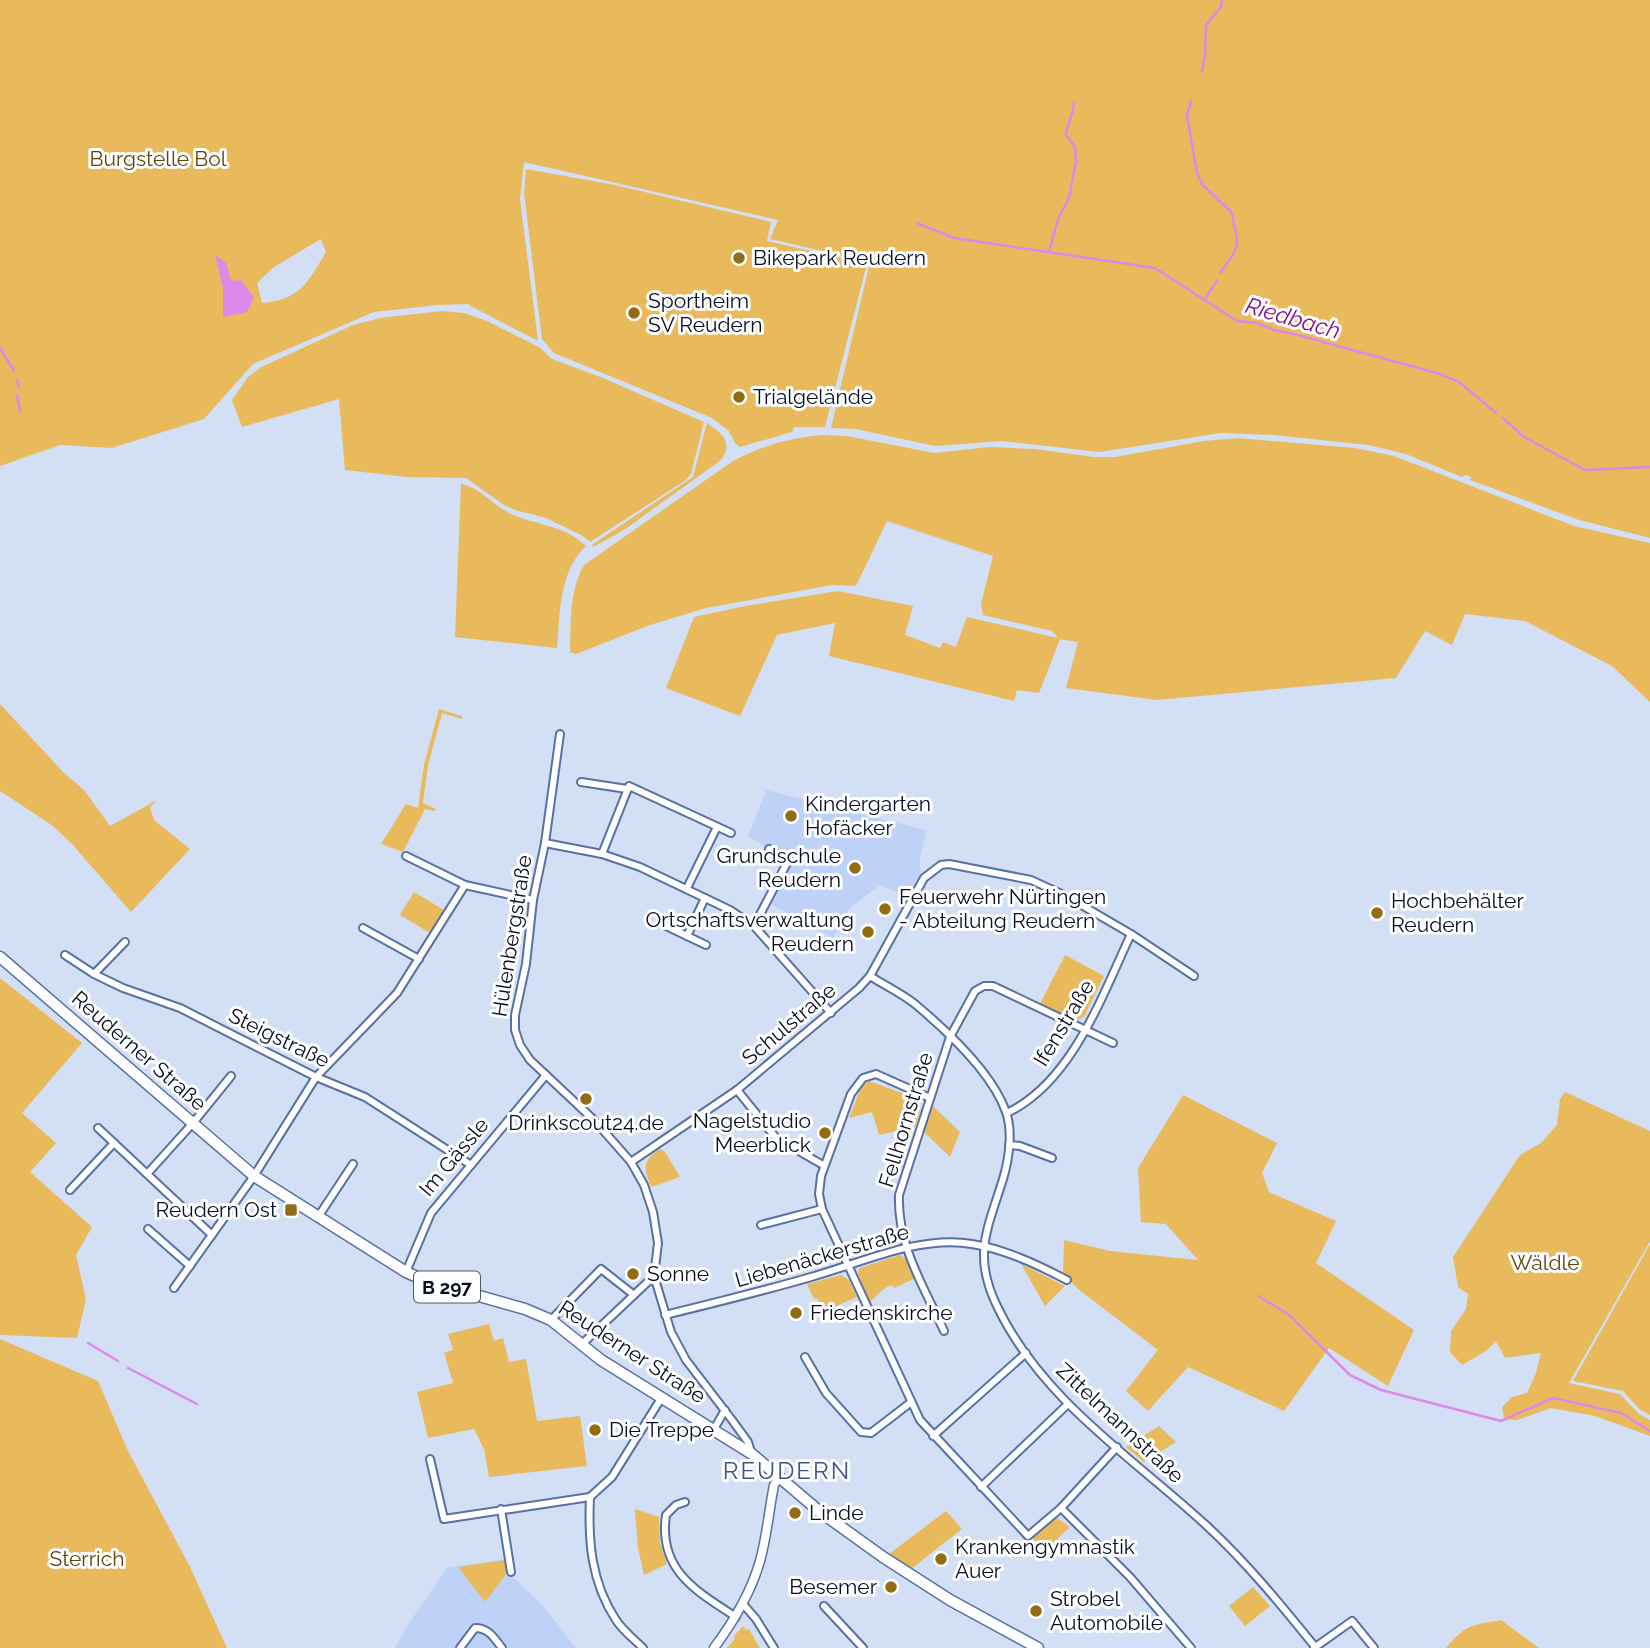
<svg xmlns="http://www.w3.org/2000/svg" width="1650" height="1648" viewBox="0 0 1650 1648" font-family="Raleway,sans-serif">
	<style>
		.built { fill: #bed2f7 }
		.green { fill: #e9ba5c; fill-rule: evenodd }
		.water { fill: #df88eb }
		.lines { fill: none; stroke-linecap: round; stroke-linejoin: round }
		.stream { stroke: #df88eb; stroke-width: 2.5 }
		.minor-casing { stroke: #5871a2; stroke-width: 10 }
		.tertiary-casing { stroke: #5871a2; stroke-width: 11 }
		.primary-casing { stroke: #5871a2; stroke-width: 13 }
		.minor { stroke: #fff; stroke-width: 6 }
		.tertiary { stroke: #fff; stroke-width: 8 }
		.primary { stroke: #fff; stroke-width: 10 }
		.poi-dot { fill: #926c13; stroke: #fff; stroke-width: 2.5 }
		.labels { text-anchor: middle; stroke-width: 6; stroke-linejoin: round; paint-order: stroke }
		.shield { fill: #fff; stroke: #515764; stroke-width: 2 }
		.shield-label { font-size: 19px; font-weight: bold; fill: #060f22 }
		.park-label { font-size: 21px; fill: #60460e; stroke: #fff }
		.poi-label { font-size: 21px; fill: #060f22; stroke: #fff; text-anchor: start }
		.street-label { font-size: 21px; fill: #060f22; stroke: #fff }
		.water-label { font-size: 23px; font-style: italic; fill: #81138f; stroke: #fff }
		.quarter-label { font-size: 24px; letter-spacing: 2px; fill: #3c5482; stroke: #fff }
	</style>
	<rect width="100%" height="100%" fill="#d2dff5"/>
	<g class="built">
		<path d="M766,790L926,830L919,864L921,874L905,896L880,885L849,909L833,938L771,904L794,860L748,837Z"/>
		<path d="M505,1559L507,1571L545,1608L576,1648H395L405,1629L447,1568Z"/>
	</g>
	<g class="green">
		<path d="M0,0H1650V538L1579,520L1470,480L1471,477L1466,475L1462,477L1406,454L1368,445L1274,435L1221,433L1099,452L1002,441L935,446L856,429L831,428L870,262L770,239L778,220L524,162L520,199L538,341L467,304L437,305L374,312L253,364L204,419L112,448L60,445L0,466ZM321,239L326,252C308,282 300,300 262,303L257,283L274,267Z"/>
		<path d="M526,169L615,185L771,222L767,241L867,264L825,427H794L792,432L740,447L735,443L729,431L712,418L554,353L542,339L524,193Z"/>
		<path d="M442,311L464,313L487,321L539,347L552,359L603,378L704,422L691,474L686,480L590,542L583,536L546,518L515,510L504,505L466,478L407,477L345,470L339,399L242,427L232,400L248,377L261,367L353,325L380,318Z"/>
		<path d="M707,423C722,433 734,443 721,460L624,530L593,547L592,545L596,542L693,477Z"/>
		<path d="M824,435L847,436L934,453L989,447L1035,449L1094,457H1115L1204,441L1238,438L1355,448L1394,456L1574,526L1650,543V702L1612,666L1525,621L1465,614L1452,645L1425,631L1396,678L1157,700L1066,688L1078,642L1060,639L1039,693L1017,690L1014,701L829,656L835,623L777,635L740,716L666,688L694,617L745,606L838,591L913,606L905,635L940,648L943,642L956,647L967,617L1058,638L1052,631L983,615L981,604L993,556L887,521L856,586L832,585L706,608L650,625L576,654L570,652C571,623 569,591 584,565L733,461C763,445 790,438 824,435Z"/>
		<path d="M461,484C479,487 491,503 507,512C531,525 564,524 586,546C559,571 560,613 557,648L455,637Z"/>
		<path d="M0,704L64,773L84,790L110,826L157,800L150,807L154,820L190,849L131,912L73,845L53,826L0,791Z"/>
		<path d="M439,709L462,716V719L442,713L428,765L423,803L436,809L435,811L425,809L403,852L381,844L406,804L418,808L424,765Z"/>
		<path d="M414,892L444,910L430,933L400,915Z"/>
		<path d="M1065,955L1104,976L1084,1017L1076,1021L1040,1004Z"/>
		<path d="M0,978L82,1043L22,1113L56,1143L30,1172L92,1227L76,1255L86,1299L77,1338L0,1335Z"/>
		<path d="M869,1081L918,1099L921,1107L915,1127L879,1135L872,1112L849,1118L862,1085Z"/>
		<path d="M1565,1092L1650,1131V1241L1569,1383L1620,1394L1639,1414L1650,1420V1436L1595,1416L1551,1408L1517,1420L1504,1419L1502,1407L1512,1397L1527,1393L1536,1373L1541,1353L1505,1358L1496,1341L1486,1351L1462,1365L1450,1352L1451,1331L1466,1309L1468,1294L1458,1287L1453,1257L1520,1155L1541,1143L1557,1125L1560,1099Z"/>
		<path d="M1183,1095L1277,1143L1262,1173L1269,1192L1336,1221L1316,1263L1414,1330L1388,1386L1329,1348L1284,1411L1188,1367L1148,1411L1126,1391L1158,1350L1078,1289L1063,1272L1064,1240L1110,1251L1198,1260L1166,1224L1141,1222L1138,1168Z"/>
		<path d="M933,1106L960,1132L950,1157L924,1132Z"/>
		<path d="M660,1149L665,1152L680,1177L651,1187C644,1167 641,1162 660,1149Z"/>
		<path d="M1650,1244V1415L1639,1409L1623,1391L1573,1381Z"/>
		<path d="M900,1255L907,1259L916,1278L894,1288L892,1285L885,1288L870,1302L858,1273L859,1268Z"/>
		<path d="M1021,1264L1065,1286L1045,1306Z"/>
		<path d="M841,1275L849,1280L857,1297L824,1311L817,1298L814,1299L807,1284Z"/>
		<path d="M489,1324L494,1341L503,1338L509,1362L526,1359L537,1421L580,1416L587,1466L489,1477L484,1449L474,1429L428,1438L417,1392L453,1383L444,1353L453,1350L448,1334Z"/>
		<path d="M0,1339L98,1381L128,1451L189,1565L227,1648H0Z"/>
		<path d="M1159,1426L1176,1442L1144,1462L1126,1447Z"/>
		<path d="M635,1509L659,1517L660,1543L667,1564L644,1575L638,1548Z"/>
		<path d="M946,1511L962,1529L911,1569L889,1554Z"/>
		<path d="M1057,1518L1070,1527L1044,1551L1031,1536Z"/>
		<path d="M505,1560L507,1573L485,1602L458,1567Z"/>
		<path d="M1253,1587L1270,1606L1245,1626L1229,1606Z"/>
		<path d="M1501,1620L1539,1648H1446C1465,1625 1472,1625 1501,1620Z"/>
		<path d="M743,1626L746,1630L749,1629L760,1648H727L735,1639L733,1637Z"/>
	</g>
	<path class="water" d="M215,255L226,263L231,281L241,280L254,298L247,312L223,317V288Z"/>
	<g class="lines">
		<g class="stream">
			<path d="M1202,72L1205,56L1206,25L1221,7L1222,0"/>
			<path d="M1191,101L1187,116L1197,173L1202,184L1232,213C1233,223 1237,232 1237,242C1237,252 1226,264 1220,273"/>
			<path d="M917,223L954,238L1155,268L1237,321L1257,323L1274,330L1294,334L1440,374L1459,382L1496,413"/>
			<path d="M1049,252L1058,219L1069,198L1076,161L1075,146L1066,135C1067,123 1074,114 1074,102"/>
			<path d="M1206,298L1217,280"/>
			<path d="M0,348L14,371"/>
			<path d="M17,380L19,388"/>
			<path d="M17,395L20,411"/>
			<path d="M1503,418L1524,437L1585,470L1650,467"/>
			<path d="M1258,1296L1288,1314L1350,1375L1381,1390L1501,1421L1553,1398L1621,1413L1650,1431"/>
			<path d="M88,1343L118,1361"/>
			<path d="M128,1368L197,1404"/>
		</g>
		<g class="minor-casing">
			<g id="minor">
				<path d="M560,734L545,843L533,900L526,964L515,1015V1030L520,1045L530,1060L595,1121L631,1162L644,1185L653,1212L658,1243L654,1276L671,1332L686,1360L732,1420L748,1442L751,1452"/>
				<path d="M581,782L627,789"/>
				<path d="M545,843L602,854L640,867L730,910L754,926L831,1013"/>
				<path d="M602,854L629,786L731,833"/>
				<path d="M406,856L465,885L533,900"/>
				<path d="M687,888L717,827"/>
				<path d="M705,898L687,936L706,945"/>
				<path d="M662,924L687,936"/>
				<path d="M754,926L788,861L769,849"/>
				<path d="M363,928L419,959"/>
				<path d="M65,955L94,974L123,988L180,1008L316,1077L365,1097L471,1165"/>
				<path d="M94,974L125,942"/>
				<path d="M870,976C884,985 901,993 915,1004C946,1030 992,1072 1006,1112C1013,1132 1009,1159 1003,1179C988,1228 972,1255 997,1306C1041,1399 1133,1458 1207,1526C1247,1563 1282,1606 1316,1648"/>
				<path d="M737,1090L776,1138L823,1165"/>
				<path d="M930,1098L876,1074L863,1078L851,1094L821,1176L819,1194L822,1209L920,1420L1028,1536L1061,1508L1117,1447"/>
				<path d="M1007,1113C1072,1082 1102,996 1131,934"/>
				<path d="M98,1128L212,1235"/>
				<path d="M1009,1145L1020,1146L1052,1158"/>
				<path d="M631,1162L737,1090L859,988L870,976L924,878L941,865L949,864L1031,880L1066,896L1131,934L1194,976"/>
				<path d="M147,1174L193,1123L231,1076"/>
				<path d="M70,1190L114,1143"/>
				<path d="M318,1217L353,1164"/>
				<path d="M761,1225L822,1209"/>
				<path d="M148,1229L190,1266"/>
				<path d="M406,1272L431,1213L546,1075"/>
				<path d="M174,1288L254,1176L316,1077L397,993L465,885"/>
				<path d="M665,1315C714,1303 763,1291 811,1277C861,1263 919,1235 972,1244C1005,1249 1038,1265 1067,1280"/>
				<path d="M551,1320L601,1269L634,1295"/>
				<path d="M944,1331C924,1287 897,1245 899,1195L950,1037L975,991L984,986H993L1113,1043"/>
				<path d="M581,1345L654,1276"/>
				<path d="M805,1357L826,1393L861,1432L871,1433L910,1403"/>
				<path d="M714,1429L725,1410"/>
				<path d="M933,1436L1026,1353"/>
				<path d="M430,1459L444,1519L590,1497L612,1477L662,1397"/>
				<path d="M981,1487L1068,1404"/>
				<path d="M590,1497C588,1541 591,1582 616,1620C623,1631 634,1639 643,1648"/>
				<path d="M685,1502L676,1505L666,1515C658,1570 696,1591 736,1617"/>
				<path d="M1061,1508L1130,1577L1191,1648"/>
				<path d="M501,1509L511,1572"/>
				<path d="M743,1604L756,1619L774,1648"/>
				<path d="M824,1606L863,1648"/>
				<path d="M460,1648L475,1628C489,1628 494,1638 502,1648"/>
				<path d="M1314,1648L1352,1621L1374,1648"/>
			</g>
		</g>
		<g class="tertiary-casing">
			<path id="tertiary" d="M714,1648C734,1621 751,1593 760,1561C767,1536 769,1510 774,1485L779,1477"/>
		</g>
		<g class="primary-casing">
			<path id="primary" d="M0,957L254,1176L406,1272L426,1281L525,1309L551,1320L601,1360L752,1454L819,1511L883,1557L950,1600L1038,1648"/>
		</g>
		<use href="#minor" class="minor"/>
		<use href="#tertiary" class="tertiary"/>
		<use href="#primary" class="primary"/>
	</g>
	<g class="poi-dot">
		<circle cx="739" cy="258" r="7"/>
		<circle cx="634" cy="313" r="7"/>
		<circle cx="739" cy="397" r="7"/>
		<circle cx="791" cy="816" r="7"/>
		<circle cx="855" cy="868" r="7"/>
		<circle cx="885" cy="909" r="7"/>
		<circle cx="1377" cy="913" r="7"/>
		<circle cx="868" cy="932" r="7"/>
		<circle cx="586" cy="1099" r="7"/>
		<circle cx="825" cy="1133" r="7"/>
		<rect x="284" y="1203" width="14" height="14" rx="3.5"/>
		<circle cx="633" cy="1274" r="7"/>
		<circle cx="796" cy="1313" r="7"/>
		<circle cx="595" cy="1430" r="7"/>
		<circle cx="795" cy="1513" r="7"/>
		<circle cx="941" cy="1559" r="7"/>
		<circle cx="891" cy="1587" r="7"/>
		<circle cx="1036" cy="1611" r="7"/>
	</g>
	<g class="labels">
		<rect class="shield" x="414" y="1271.5" width="66" height="31" rx="5"/>
		<g class="shield-label">
			<text x="447" y="1294">B 297</text>
		</g>
		<g class="park-label">
			<text x="158" y="166">Burgstelle Bol</text>
			<text x="1545" y="1270">Wäldle</text>
			<text x="87" y="1566">Sterrich</text>
		</g>
		<g class="poi-label">
			<text x="753" y="265">Bikepark Reudern</text>
			<text x="648" y="308">Sportheim<tspan x="648" dy="24">SV Reudern</tspan></text>
			<text x="753" y="404">Trialgelände</text>
			<text x="805" y="811">Kindergarten<tspan x="805" dy="24">Hofäcker</tspan></text>
			<text x="841" y="863" text-anchor="end">Grundschule<tspan x="841" dy="24">Reudern</tspan></text>
			<text x="899" y="904">Feuerwehr Nürtingen<tspan x="899" dy="24">- Abteilung Reudern</tspan></text>
			<text x="1391" y="908">Hochbehälter<tspan x="1391" dy="24">Reudern</tspan></text>
			<text x="854" y="927" text-anchor="end">Ortschaftsverwaltung<tspan x="854" dy="24">Reudern</tspan></text>
			<text x="811" y="1128" text-anchor="end">Nagelstudio<tspan x="811" dy="24">Meerblick</tspan></text>
			<text x="586" y="1130" text-anchor="middle">Drinkscout24.de</text>
			<text x="277" y="1217" text-anchor="end">Reudern Ost</text>
			<text x="647" y="1281">Sonne</text>
			<text x="810" y="1320">Friedenskirche</text>
			<text x="609" y="1437">Die Treppe</text>
			<text x="809" y="1520">Linde</text>
			<text x="955" y="1554">Krankengymnastik<tspan x="955" dy="24">Auer</tspan></text>
			<text x="877" y="1594" text-anchor="end">Besemer</text>
			<text x="1050" y="1606">Strobel<tspan x="1050" dy="24">Automobile</tspan></text>
		</g>
		<g class="street-label">
			<text transform="translate(512 936) rotate(-81)" y="7">Hülenbergstraße</text>
			<text transform="translate(1064 1023) rotate(-59)" y="7">Ifenstraße</text>
			<text transform="translate(789 1024) rotate(-40)" y="7">Schulstraße</text>
			<text transform="translate(279 1038) rotate(26)" y="7">Steigstraße</text>
			<text transform="translate(139 1051) rotate(41)" y="7">Reuderner Straße</text>
			<text transform="translate(906 1120) rotate(-73)" y="7">Fellhornstraße</text>
			<text transform="translate(454 1157) rotate(-50)" y="7">Im Gässle</text>
			<text transform="translate(822 1256) rotate(-16)" y="7">Liebenäckerstraße</text>
			<text transform="translate(632 1352) rotate(33)" y="7">Reuderner Straße</text>
			<text transform="translate(1120 1423) rotate(43)" y="7">Zittelmannstraße</text>
		</g>
		<g class="water-label">
			<text transform="translate(1293 318) rotate(16)" y="8">Riedbach</text>
		</g>
		<g class="quarter-label">
			<text x="787" y="1479">REUDERN</text>
		</g>
	</g>
</svg>
